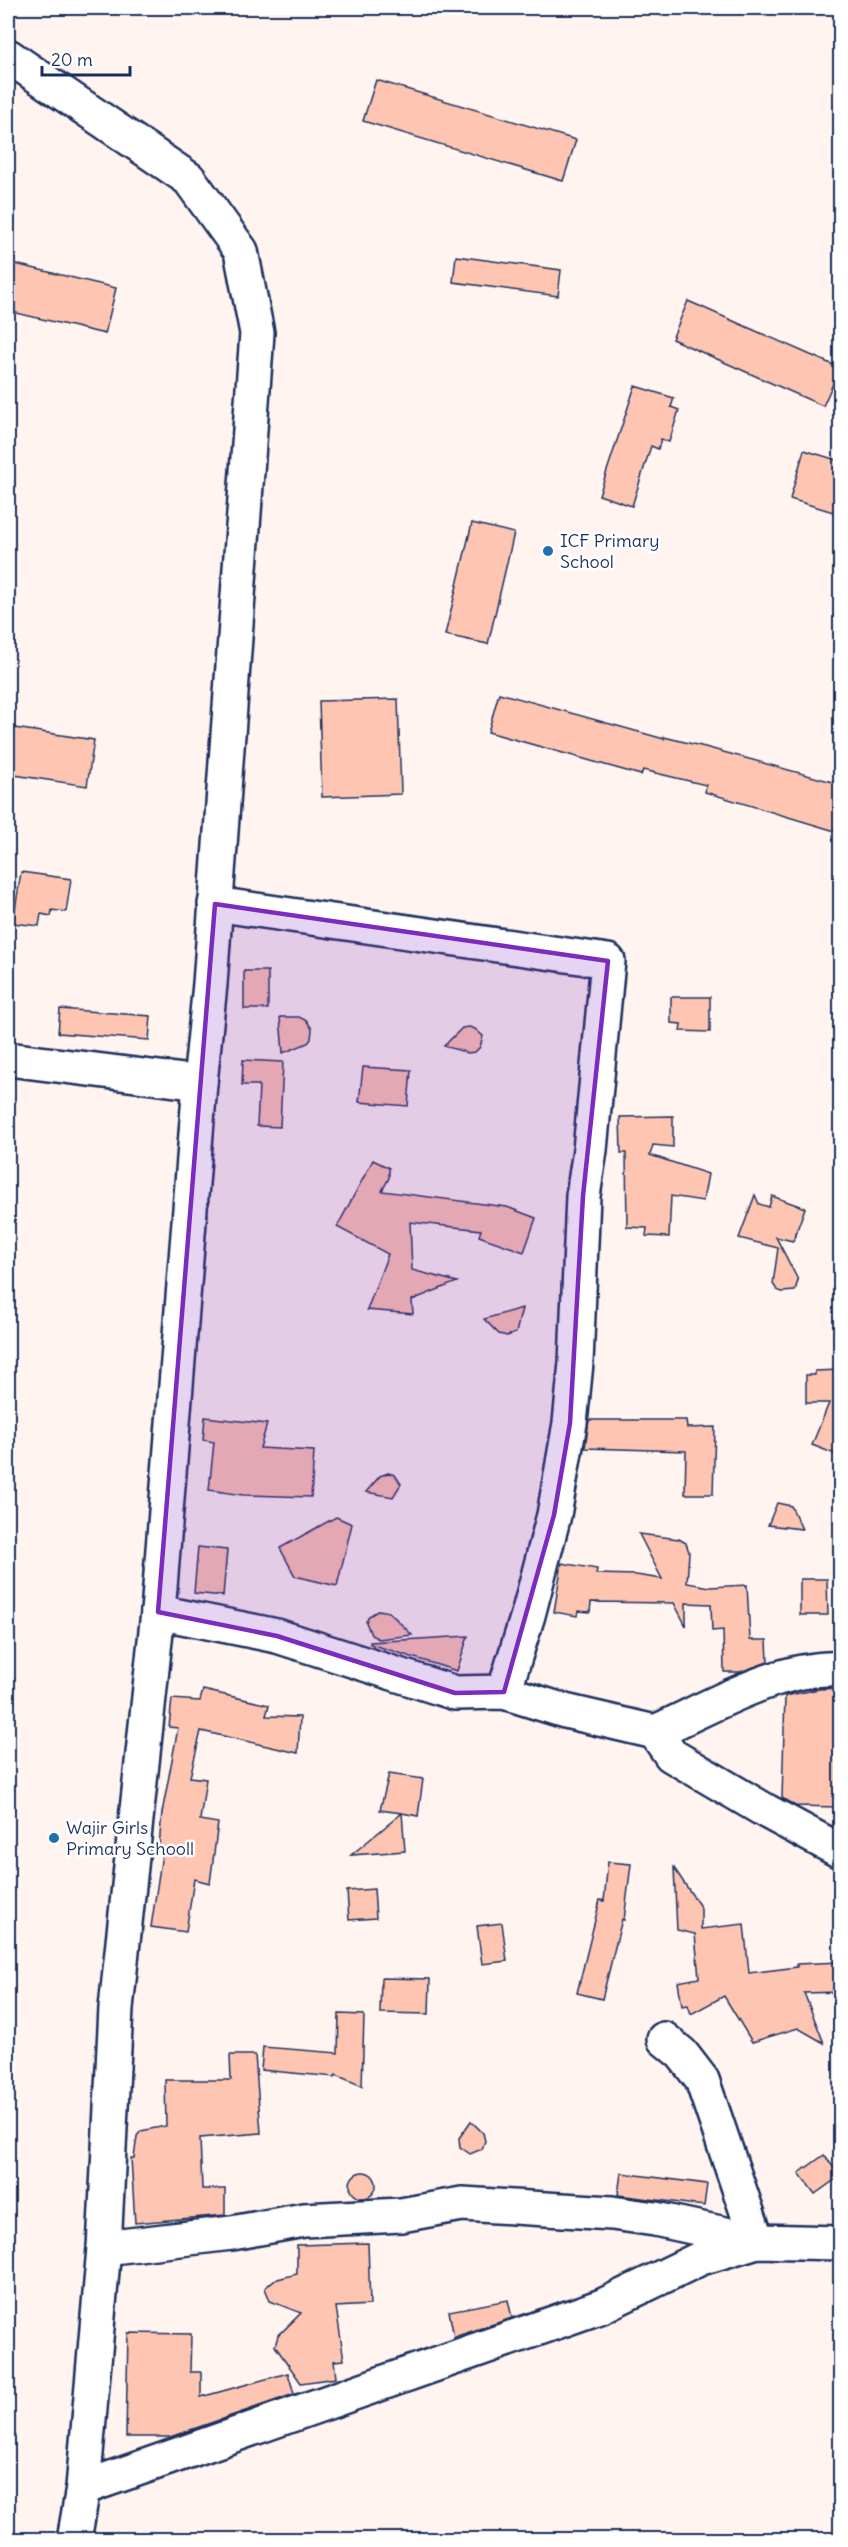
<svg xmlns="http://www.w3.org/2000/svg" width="848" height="2547" viewBox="0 0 848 2547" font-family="Delius,sans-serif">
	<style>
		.building { fill: #fec6b2; stroke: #1b2f5e; stroke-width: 1.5 }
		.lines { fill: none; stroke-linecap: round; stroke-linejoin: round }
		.minor-casing { stroke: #1b2f5e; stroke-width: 38 }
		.minor { stroke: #fff; stroke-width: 33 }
		.marked { fill: #7b2cbf; fill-opacity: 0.2; stroke: #7b2cbf; stroke-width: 4.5; stroke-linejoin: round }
		.poi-dot { fill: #1f6fb2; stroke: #fff; stroke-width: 2 }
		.labels { text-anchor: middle; stroke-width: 5; stroke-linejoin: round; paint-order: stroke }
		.poi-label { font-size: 18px; fill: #1b2f5e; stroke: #fff; text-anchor: start }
	</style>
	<rect width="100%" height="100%" fill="#fff4f0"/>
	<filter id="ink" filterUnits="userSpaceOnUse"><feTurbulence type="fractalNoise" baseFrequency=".0167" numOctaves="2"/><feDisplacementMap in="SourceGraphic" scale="12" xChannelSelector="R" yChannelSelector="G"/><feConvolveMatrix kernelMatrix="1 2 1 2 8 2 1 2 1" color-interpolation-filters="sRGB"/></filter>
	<g filter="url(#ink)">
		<g class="building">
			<path d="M376,80L576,140L563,181L363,121Z"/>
			<path d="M456,256L561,270L558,296L453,282Z"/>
			<path d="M11,263L116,288L105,334L8,311V279Z"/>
			<path d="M688,301L840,368L823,406L672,339Z"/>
			<path d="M635,386L674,398L671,407L679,410L669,442L661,439L658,449L651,446L632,506L599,495Z"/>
			<path d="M804,450L840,461V514L790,499Z"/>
			<path d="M472,523L514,533L488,644L445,635Z"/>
			<path d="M499,693L664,739V737L705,747L840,784V811L835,831L705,792L706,785L643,770L641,775L488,732Z"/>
			<path d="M398,699L401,794L322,797L319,701Z"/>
			<path d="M8,727L94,740L87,786L8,774Z"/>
			<path d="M21,872L71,879L66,912L52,910L51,916L41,914L39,926L13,923Z"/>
			<rect x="244" y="971" width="24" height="38"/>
			<path d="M671,997H710V1032L680,1031L681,1024L671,1023Z"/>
			<path d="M60,1009L151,1016L149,1040L58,1033Z"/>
			<path d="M280,1017H299L307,1021L312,1029L311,1039L308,1043L283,1053Z"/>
			<path d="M469,1027L475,1029L483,1036L480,1047L475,1052L468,1053L444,1046L462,1028Z"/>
			<path d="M243,1060L283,1062L280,1127L257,1126L259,1085H242Z"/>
			<path d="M363,1067L411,1070L408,1106L359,1102Z"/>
			<path d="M673,1116V1147L653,1145L650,1155L708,1174L703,1201L671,1196L669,1237L646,1236L647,1228L627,1227L626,1153H621L620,1117Z"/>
			<path d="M373,1160L389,1168V1178L382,1191L507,1207L536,1218L524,1252L479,1236L481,1230L410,1222L412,1270L457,1282L412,1300L413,1314L367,1310L388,1254L337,1227Z"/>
			<path d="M755,1195L759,1204L769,1207L772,1196L805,1208L793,1241L776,1237L798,1280L795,1291L782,1292L777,1290L773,1284L778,1248L739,1238Z"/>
			<path d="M522,1308L516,1333L507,1336L499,1334L484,1319Z"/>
			<path d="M840,1370V1456L812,1445L829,1403H806V1375H815V1371Z"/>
			<path d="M205,1417L267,1424L260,1448L314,1451L311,1497L243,1495L209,1490L214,1442L203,1440Z"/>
			<path d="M589,1420H686L687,1428L715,1427L713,1494H685L686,1451L585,1448Z"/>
			<path d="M388,1473L395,1475L401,1484L393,1497L366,1492L380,1476Z"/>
			<path d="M777,1503L791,1506L802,1529L768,1525Z"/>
			<path d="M336,1517L352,1524L337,1586L295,1576L280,1548Z"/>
			<path d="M639,1534L679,1539L686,1543L689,1552L687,1583L710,1587L747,1585L750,1640H767L768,1662L740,1672H724L723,1630L712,1631L711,1604L686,1603V1626L674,1603L591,1602L590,1612L578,1611L577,1616L554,1612L562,1563L597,1569L596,1574L636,1575L662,1579Z"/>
			<path d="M198,1547L227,1550L223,1596L194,1593Z"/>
			<path d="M800,1579H827L828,1615H800Z"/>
			<path d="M379,1610L389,1612L412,1635L379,1639L371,1635L366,1622L369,1616Z"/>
			<path d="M468,1636L457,1671L370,1644V1642Z"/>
			<path d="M840,1688L837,1807L795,1806L782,1798L785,1696L819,1689Z"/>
			<path d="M203,1690L269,1705L266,1716L300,1717L298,1753L201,1731L190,1777L206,1779L200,1820L218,1823L210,1883L194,1879L186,1932L151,1927L163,1847L159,1846L162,1813L178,1728L169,1727L172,1699L200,1701Z"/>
			<path d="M389,1774L423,1779L418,1816L402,1813L405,1851L351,1855L402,1813L380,1810Z"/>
			<path d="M608,1862L631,1864L624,1920L622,1919L602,1999L577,1993L600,1900L604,1901Z"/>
			<path d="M674,1868L701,1908V1929L744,1924L749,1973L797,1967V1964L840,1962V1992L804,1993L824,2043L798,2028L752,2042L724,1996L691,2014L688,2005L682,2006L678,1982L699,1978L695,1934L677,1930Z"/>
			<path d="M374,1889L376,1918L349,1920L347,1891Z"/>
			<path d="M502,1923L507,1961L482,1964L477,1926Z"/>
			<path d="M381,1978L430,1979L429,2014L380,2013Z"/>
			<path d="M339,2014L364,2015L362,2086L336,2075L335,2077L261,2070L263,2047L338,2053Z"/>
			<path d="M230,2055H255L261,2133L200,2138L202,2189H225V2215L135,2223L131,2158H134L137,2136L141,2131L166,2126L165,2080H231Z"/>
			<path d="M471,2121L483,2133L485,2141L482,2149L470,2154L460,2147L459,2138Z"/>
			<path d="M824,2155L840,2176L815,2194L799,2173Z"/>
			<circle cx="363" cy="2185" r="13"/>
			<path d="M621,2173L707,2184L704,2206L618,2195Z"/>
			<path d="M368,2243L370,2305L336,2307L344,2360L334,2361L336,2378L301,2383L275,2346L278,2336L301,2313L270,2301L265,2288L274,2280L297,2274V2245Z"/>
			<path d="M508,2300L512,2318L454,2337L449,2311Z"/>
			<path d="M128,2333L191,2334L190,2372H201V2397L288,2373L294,2394L170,2437H126Z"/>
		</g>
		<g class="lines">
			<g class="minor-casing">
				<g id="minor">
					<path d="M8,56L189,179L241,251L257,333L210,984L200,1083L158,1612L116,2008L104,2248L83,2488L74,2540"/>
					<path d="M215,904L608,961L590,1150L583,1196L576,1363L570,1423L554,1515L528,1615L504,1692"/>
					<path d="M8,1059L200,1083"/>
					<path d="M158,1612L277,1636L455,1693L504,1692L565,1711L655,1732L671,1755L766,1811L840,1851"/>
					<path d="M655,1732C710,1707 779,1666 840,1669"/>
					<path d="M664,2039L682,2054L702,2080L757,2241"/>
					<path d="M104,2248L232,2233L304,2220L401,2215L462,2204L612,2213L655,2219L753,2240"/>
					<path d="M83,2488L602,2306L701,2258L757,2241L840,2243"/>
				</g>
			</g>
			<use href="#minor" class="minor"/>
		</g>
	</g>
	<path class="marked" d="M215,904L608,961L583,1196L570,1423L554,1515L504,1692L455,1693L277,1636L158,1612Z"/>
	<g class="poi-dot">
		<circle cx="548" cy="551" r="6"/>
		<circle cx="54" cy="1838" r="6"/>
	</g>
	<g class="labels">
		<g class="poi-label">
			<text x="560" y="547">ICF Primary<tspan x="560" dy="21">School</tspan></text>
			<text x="66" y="1834">Wajir Girls<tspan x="66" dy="21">Primary Schooll</tspan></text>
		</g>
	</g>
	<rect width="848" height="2547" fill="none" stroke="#fff" stroke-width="30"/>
	<rect x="15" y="15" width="818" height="2517" fill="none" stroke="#1b2f5e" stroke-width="2" filter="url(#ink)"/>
	<path d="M42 66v9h88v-9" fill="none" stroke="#1b2f5e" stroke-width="3"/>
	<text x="51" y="66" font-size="18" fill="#1b2f5e" stroke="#ffffff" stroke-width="4.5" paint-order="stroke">20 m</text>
</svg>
